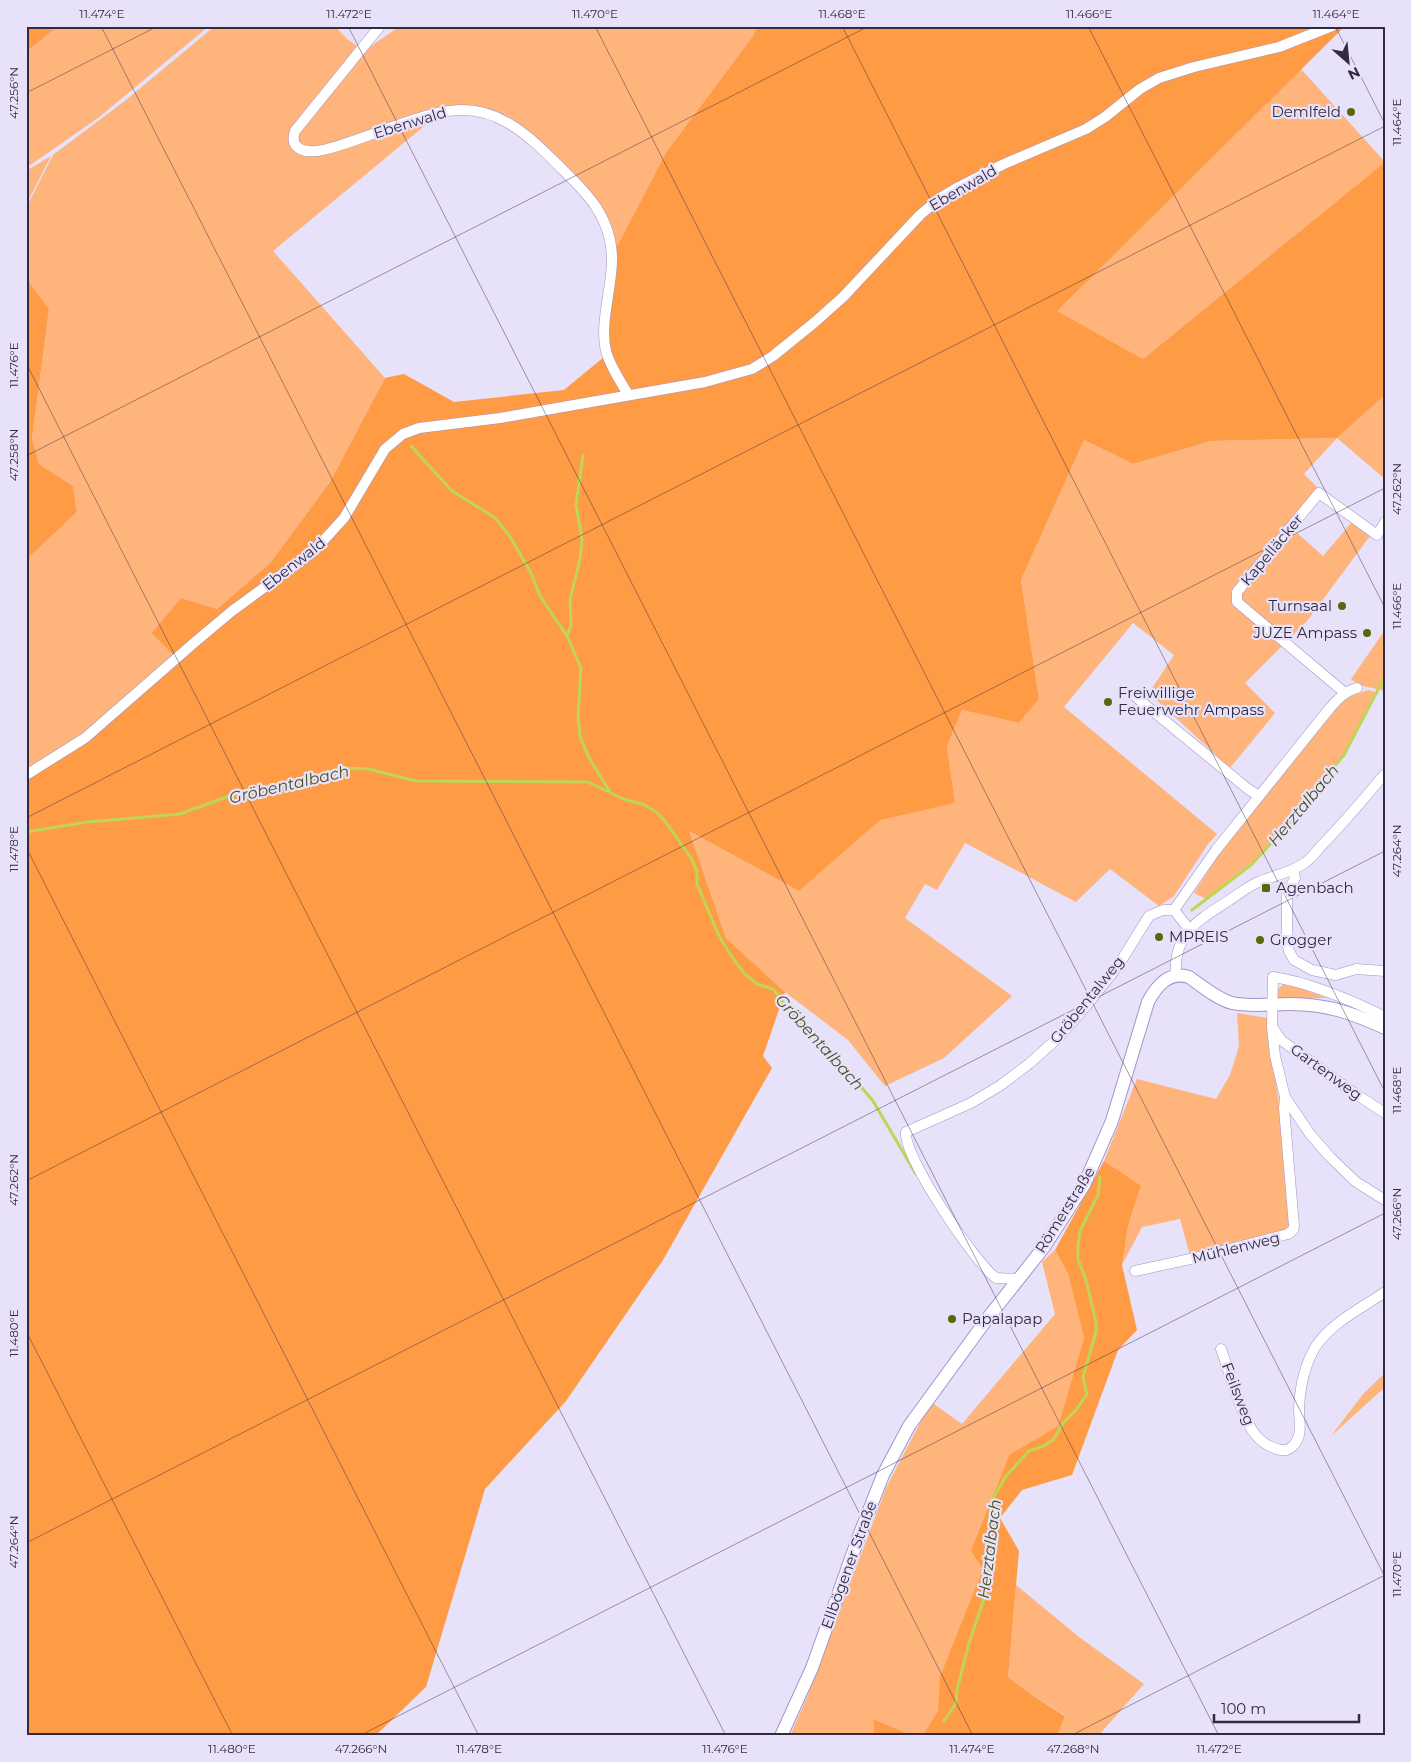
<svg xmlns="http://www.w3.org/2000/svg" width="1411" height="1762" viewBox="0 0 1411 1762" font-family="Montserrat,sans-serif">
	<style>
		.green { fill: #feb47b }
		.forest { fill: #fe9b44 }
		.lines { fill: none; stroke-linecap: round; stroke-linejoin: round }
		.stream { stroke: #bfd555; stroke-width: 3 }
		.minor-casing { stroke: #a493cb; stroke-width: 11 }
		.major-casing { stroke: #a493cb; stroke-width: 14 }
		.minor { stroke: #fff; stroke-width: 10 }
		.major { stroke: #fff; stroke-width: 12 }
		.ticks { fill: none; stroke: #322a41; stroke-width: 1; stroke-opacity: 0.45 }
		.poi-dot { fill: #5a670c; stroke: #e7e1f9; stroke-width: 2 }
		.labels { text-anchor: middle; stroke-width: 4.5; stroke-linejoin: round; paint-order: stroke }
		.poi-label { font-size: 15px; fill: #322a41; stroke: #e7e1f9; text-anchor: start }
		.street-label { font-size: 15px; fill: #322a41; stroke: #e7e1f9 }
		.water-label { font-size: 16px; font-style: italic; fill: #48511f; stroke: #e7e1f9 }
		.neatline { fill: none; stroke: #322a41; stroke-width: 2 }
		.ticks-label { font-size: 12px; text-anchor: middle; fill: #322a41 }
	</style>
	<rect width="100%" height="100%" fill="#e7e1f9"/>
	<g class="green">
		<path d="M58,26H209L98,118L26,168V52Z"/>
		<path d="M215,26H335L347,39L360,48L296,126L298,152L440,113L273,251L385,378L330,482L270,563L217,609L181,598L173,655L90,728L30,768L26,747V560L77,512L73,486L39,464L32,439L49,309L26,278V208L53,155L126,100Z"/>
		<path d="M400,26H758L751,39L718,416L614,253L607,222L534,140L466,107L314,149L299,144L298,133L364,51Z"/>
		<path d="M1301,69L1385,162L1143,359L1056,311Z"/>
		<path d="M51,156L26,205V171Z"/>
		<path d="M1385,395V479L1337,438L1304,474L1318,488L1288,525L1323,556L1352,522L1370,536L1307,621L1245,683L1275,713L1230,768L1149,693L1174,655L1133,623L1064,707L1217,834L1208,844L1174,896L1159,906L1110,869L1076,902L965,843L937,890L925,884L905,918L1012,996L944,1058L885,1086L848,1040L785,992L726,938L689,831L799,891L880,819L955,803L947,747L962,710L1019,723L1039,699L1021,580L1084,440L1133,464L1211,441L1337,438Z"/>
		<path d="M1385,630V691L1359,685L1351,679Z"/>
		<path d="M1368,690L1375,692L1344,755L1307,798L1287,826L1251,865L1206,899L1194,893L1224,847L1297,755L1346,698Z"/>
		<path d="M1285,983L1327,998H1278L1277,990Z"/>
		<path d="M1237,1013L1267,1018L1296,1225L1277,1240L1191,1259L1180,1219L1142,1227L1122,1265L1128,1226L1141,1187L1104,1161L1137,1079L1216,1099L1230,1075L1239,1046Z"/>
		<path d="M1055,1250L1068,1274L1084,1338L1058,1426L1010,1454L983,1569L941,1677L938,1711L922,1736H914L873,1719L874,1736H790L808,1695L886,1488L931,1402L962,1424L1055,1314L1042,1262Z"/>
		<path d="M1385,1373V1387L1331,1436L1364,1393Z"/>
		<path d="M1016,1585L1079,1637L1144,1684L1098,1736H1057L1065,1715L1029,1693L1008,1677Z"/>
	</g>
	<g class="forest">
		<path d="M26,26H58L26,52Z"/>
		<path d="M758,26H1345L1057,311L1143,359L1385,162V395L1337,438L1211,441L1133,464L1084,440L1021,580L1039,699L1019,723L962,710L947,747L955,803L880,820L799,891L689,831L726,938L785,992L763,1056L772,1068L663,1260L566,1401L485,1489L426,1687L375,1736H26V780L65,755L173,655L152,633L181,598L217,609L270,563L330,482L385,378L404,374L454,402L564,390L604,357L607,346L614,253L666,153L751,39Z"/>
		<path d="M26,278L49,309L32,439L39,464L73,486L77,512L26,560Z"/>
		<path d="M1104,1161L1141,1186L1128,1226L1122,1265L1137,1330L1118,1350L1072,1475L1022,1490L1000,1518L1019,1551L1008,1677L1029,1693L1065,1716L1057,1736H922L938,1711L940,1677L983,1569L971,1551L1010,1454L1058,1426L1084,1338L1068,1274L1055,1250Z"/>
		<path d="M873,1719L914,1736H874Z"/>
	</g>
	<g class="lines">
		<g class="stream">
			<path d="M411,446L452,491L494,517L509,535L531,573L540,596L567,636L581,668L578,715L580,736L588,756L610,792"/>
			<path d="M567,636L571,625L570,600L580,559L582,539L576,505L583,455"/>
			<path d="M26,832L88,822L180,814L243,791L307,779L342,768L369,769L416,781L588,782L623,799L645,805L656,812L665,821L691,858L697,871V884L719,936L730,954L744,973L757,984L773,989L797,1020L845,1068L873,1101L916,1174"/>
			<path d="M1192,910L1251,865L1287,826L1307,798L1344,755L1385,676"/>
			<path d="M944,1721L956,1703L957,1690L969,1643L984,1599L989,1569L988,1535L990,1512L994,1497L1006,1476L1029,1451L1044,1446L1054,1439L1063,1423L1076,1410L1087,1394L1083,1377L1096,1332V1322L1086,1280L1078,1259V1244L1080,1231L1098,1195L1100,1177"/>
			<path d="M933,1736L934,1734"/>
		</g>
		<g class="minor-casing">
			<g id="minor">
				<path d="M380,26L295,131C288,152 309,153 323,150C348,144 371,134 395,126C435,112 469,100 508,123C529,135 546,153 563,170C589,195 610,217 612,256C613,286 599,323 606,351C610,366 620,381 628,394"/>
				<path d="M1345,693L1237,602V592L1319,493L1377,535L1385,522"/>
				<path d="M1137,698L1248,789L1259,796"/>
				<path d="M26,775L85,738L195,642L232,611L314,551L344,518L385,449L403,434L419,428L500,418L705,382L752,369L773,356L815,322L843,297L920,215L940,198L955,189L1004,164L1086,129L1105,117L1140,89L1159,78L1194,67L1279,47L1332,26"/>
				<path d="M1293,870L1295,878L1287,895V942L1289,951L1294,960L1312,970L1336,975L1356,969L1385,971"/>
				<path d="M1174,910L1216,850L1329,709C1337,700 1345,691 1357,688"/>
				<path d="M1176,976C1173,934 1197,921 1228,901C1239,894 1249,885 1261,881C1276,875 1293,872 1306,862C1312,857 1317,851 1322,845C1344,823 1364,798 1385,774"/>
				<path d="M1385,1017C1354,1001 1308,982 1273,977L1272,1027L1275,1056L1285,1097L1310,1134L1330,1157L1356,1182L1385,1200"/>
				<path d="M1273,1028L1281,1040L1354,1093L1385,1113"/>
				<path d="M1135,1271L1195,1258L1288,1234L1293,1230L1294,1226L1284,1108L1285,1097"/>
				<path d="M1019,1279L996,1278C975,1263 903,1156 906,1132L971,1103L1001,1085L1030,1063L1060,1036L1087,1005L1118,966L1149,916L1163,910H1174L1189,929"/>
				<path d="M1221,1349C1229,1370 1242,1419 1255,1434C1261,1442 1271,1448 1281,1450C1290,1452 1297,1443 1299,1435C1301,1426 1299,1417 1299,1408C1300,1387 1305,1364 1316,1346C1332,1322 1362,1308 1385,1292"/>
			</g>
		</g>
		<g class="major-casing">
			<path id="major" d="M781,1736L812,1668L859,1536L883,1475L909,1426L987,1319L1044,1247L1084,1185L1112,1121L1148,1002C1157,985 1169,971 1189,977C1202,986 1217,999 1232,1003C1251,1007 1271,1004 1290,1004C1327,1004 1352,1013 1385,1028"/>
		</g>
		<use href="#minor" class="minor"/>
		<use href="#major" class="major"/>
	</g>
	<path class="ticks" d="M101,26L973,1736M348,26L1219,1736M595,26L1385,1577M842,26L1385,1092M1088,26L1385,608M1335,26L1385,124M26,93L158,26M26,363L726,1736M26,456L869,26M26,818L1385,126M26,847L479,1736M26,1181L1385,488M26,1331L233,1736M26,1543L1385,851M359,1736L1385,1213M1070,1736L1385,1575"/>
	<g class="poi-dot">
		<circle cx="1351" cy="112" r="5"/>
		<circle cx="1342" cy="606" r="5"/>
		<circle cx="1367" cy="633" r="5"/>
		<circle cx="1108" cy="702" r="5"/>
		<rect x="1261" y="883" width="10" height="10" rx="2.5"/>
		<circle cx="1159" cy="937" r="5"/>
		<circle cx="1260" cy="940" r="5"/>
		<circle cx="952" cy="1319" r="5"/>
	</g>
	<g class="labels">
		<g class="poi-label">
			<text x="1341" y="117" text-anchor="end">Demlfeld</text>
			<text x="1332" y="611" text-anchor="end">Turnsaal</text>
			<text x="1357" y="638" text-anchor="end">JUZE Ampass</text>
			<text x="1118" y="698">Freiwillige<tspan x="1118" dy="17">Feuerwehr Ampass</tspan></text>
			<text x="1276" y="893">Agenbach</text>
			<text x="1169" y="942">MPREIS</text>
			<text x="1270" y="945">Grogger</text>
			<text x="962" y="1324">Papalapap</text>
		</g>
		<g class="street-label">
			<text transform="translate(410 123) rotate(-17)" y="5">Ebenwald</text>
			<text transform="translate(963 188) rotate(-30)" y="5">Ebenwald</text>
			<text transform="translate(1272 550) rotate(-50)" y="5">Kapelläcker</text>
			<text transform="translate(294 564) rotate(-38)" y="5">Ebenwald</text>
			<text transform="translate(1087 1000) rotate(-51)" y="5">Gröbentalweg</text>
			<text transform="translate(1326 1072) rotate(36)" y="5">Gartenweg</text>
			<text transform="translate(1065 1210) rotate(-58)" y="5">Römerstraße</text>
			<text transform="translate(1236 1248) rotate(-14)" y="5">Mühlenweg</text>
			<text transform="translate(1238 1394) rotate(69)" y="5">Feilsweg</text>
			<text transform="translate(849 1565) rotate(-70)" y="5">Ellbögener Straße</text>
		</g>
		<g class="water-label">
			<text transform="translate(289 784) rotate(-13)" y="6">Gröbentalbach</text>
			<text transform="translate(1303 805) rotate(-50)" y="6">Herztalbach</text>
			<text transform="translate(820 1042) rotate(48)" y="6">Gröbentalbach</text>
			<text transform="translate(989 1549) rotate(-83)" y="6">Herztalbach</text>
		</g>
	</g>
	<rect width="1411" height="1762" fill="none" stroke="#e7e1f9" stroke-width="55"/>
	<g transform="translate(1348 62) rotate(153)" stroke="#e7e1f9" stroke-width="4" paint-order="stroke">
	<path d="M0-4L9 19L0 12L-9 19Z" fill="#322a41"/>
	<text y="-8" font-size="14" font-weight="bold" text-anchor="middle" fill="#322a41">N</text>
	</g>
	<path d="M1214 1714v8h145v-8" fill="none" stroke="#322a41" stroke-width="2.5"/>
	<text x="1221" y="1714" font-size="15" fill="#322a41" stroke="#e7e1f9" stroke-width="4" paint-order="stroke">100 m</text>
	<rect x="28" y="28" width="1356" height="1706" class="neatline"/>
	<g class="ticks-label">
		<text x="102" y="18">11.474°E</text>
		<text x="349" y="18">11.472°E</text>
		<text x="595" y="18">11.470°E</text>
		<text x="842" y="18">11.468°E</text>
		<text x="1089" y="18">11.466°E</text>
		<text x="1336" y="18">11.464°E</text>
		<text transform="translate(14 93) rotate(-90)" y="4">47.256°N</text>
		<text transform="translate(1397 122) rotate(-90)" y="4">11.464°E</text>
		<text transform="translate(14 365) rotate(-90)" y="4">11.476°E</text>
		<text transform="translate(14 455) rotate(-90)" y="4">47.258°N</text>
		<text transform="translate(1397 489) rotate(-90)" y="4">47.262°N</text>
		<text transform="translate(1397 606) rotate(-90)" y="4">11.466°E</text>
		<text transform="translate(14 849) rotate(-90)" y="4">11.478°E</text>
		<text transform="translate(1397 851) rotate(-90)" y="4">47.264°N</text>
		<text transform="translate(1397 1090) rotate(-90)" y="4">11.468°E</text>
		<text transform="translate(14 1180) rotate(-90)" y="4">47.262°N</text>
		<text transform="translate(1397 1214) rotate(-90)" y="4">47.266°N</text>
		<text transform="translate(14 1333) rotate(-90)" y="4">11.480°E</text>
		<text transform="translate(14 1542) rotate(-90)" y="4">47.264°N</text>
		<text transform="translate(1397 1574) rotate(-90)" y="4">11.470°E</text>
		<text x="232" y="1753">11.480°E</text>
		<text x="361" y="1753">47.266°N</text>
		<text x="479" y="1753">11.478°E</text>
		<text x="725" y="1753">11.476°E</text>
		<text x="972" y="1753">11.474°E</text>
		<text x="1073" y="1753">47.268°N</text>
		<text x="1219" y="1753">11.472°E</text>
	</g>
</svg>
